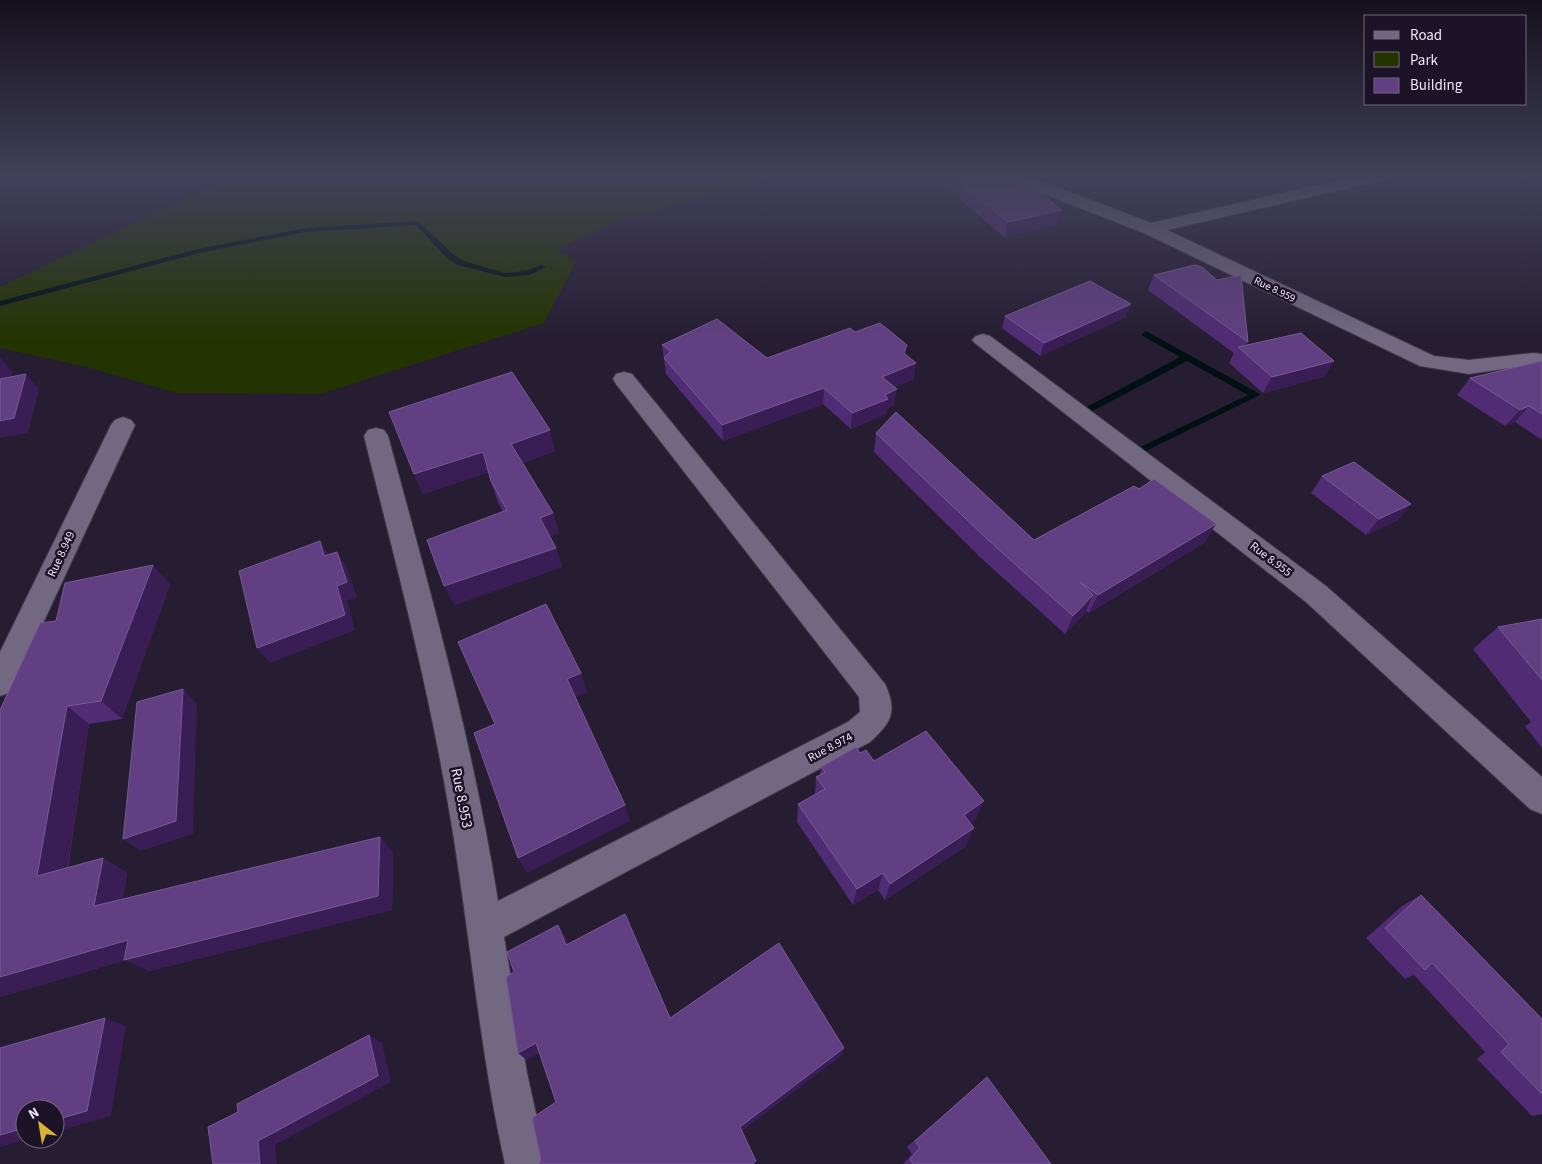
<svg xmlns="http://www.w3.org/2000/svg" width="1542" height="1164" viewBox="0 0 1542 1164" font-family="'Source Sans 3',sans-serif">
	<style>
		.green { fill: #243401 }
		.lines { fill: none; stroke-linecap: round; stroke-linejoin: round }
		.stream { fill: #011113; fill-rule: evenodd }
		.minor-casing { stroke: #403849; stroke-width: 2 }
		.minor { fill: #726881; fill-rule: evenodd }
		.wall { fill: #512b74 }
		.shaded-wall { fill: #391d54 }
		.building { fill: #623f82; stroke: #775a94 }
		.labels { text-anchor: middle; stroke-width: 5; stroke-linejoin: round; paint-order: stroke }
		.far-street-label { font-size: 11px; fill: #ede7f5; stroke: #1d1328 }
		.street-label { font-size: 12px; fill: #ede7f5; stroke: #1d1328 }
		.near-street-label { font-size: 15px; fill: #ede7f5; stroke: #1d1328 }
	</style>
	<rect width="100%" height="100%" fill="#261d32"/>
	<path class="green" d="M230,176H778L753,180L615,223L556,249L576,262L544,323L320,394L177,393L87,367L0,348V287L209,188Z"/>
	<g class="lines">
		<g class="stream">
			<path d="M418,221L454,255L464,261L505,273L525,271L542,265L546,267L529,275L505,277L458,265L448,259L416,225L306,232L199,253L0,306V301L198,249L306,228Z"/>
			<path d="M1146,331L1258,393L1260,395L1142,453H1136L1134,451L1136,449L1248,395L1187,361L1089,413H1083V409L1180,357L1143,336L1142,334Z"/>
		</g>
		<g class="minor-casing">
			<g id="minor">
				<path d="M1006,176H1029L1151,223L1357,176H1386L1384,180L1167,230L1434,356L1469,360L1534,353L1542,354V368L1517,367L1469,374L1420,366L1144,233L1008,180Z"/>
				<path d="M983,334L990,336L1326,586L1542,777V814L1530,809L1306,602L976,344L972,340L976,336Z"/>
				<path d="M624,372L632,374L885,684C898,712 891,723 870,742L504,937L527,1073L547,1164H505C478,1043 469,920 447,798C426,676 394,556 364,436L368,430L376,428L384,430L388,436C430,590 473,743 498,901L848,722L860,712L859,697L616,384L613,379L616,374Z"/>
				<path d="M123,417L131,420L135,425L11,692L0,696V652L111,425L115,420Z"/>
			</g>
		</g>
		<use href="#minor" class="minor"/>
	</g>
	<g class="wall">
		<path d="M946,176H1012L1058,224L1004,237L945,186Z"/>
		<path d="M1154,275L1248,342L1246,345L1334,361L1324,377L1263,393L1229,363L1234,353L1148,290Z"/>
		<path d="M1005,316L1126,317L1040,356L1002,328Z"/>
		<path d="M855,332L906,354L914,379L894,387V405L887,409L886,414L851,429L823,404L723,441L666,374L662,345L767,358Z"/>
		<path d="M1542,361V440L1515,422L1505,426L1457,395L1470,378Z"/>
		<path d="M876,433L1034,540L1139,489L1216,524L1204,543L1089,613L1086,611L1085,613L1065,634L980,557L874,452Z"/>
		<path d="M555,451L522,463L553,513L559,533L550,536L556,548L562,567L454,605L503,512L498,502L488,472L423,494L414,474Z"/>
		<path d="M1322,476L1398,520L1366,535L1311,493Z"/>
		<path d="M170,584L122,719L89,724L68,868L103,858L127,873L123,899L393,852L392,910L149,971L126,960L0,997L56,621Z"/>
		<path d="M1542,619V748L1525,726L1531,722L1473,649L1498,627Z"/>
		<path d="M860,753L976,819L970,823L966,846L885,900L878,890L853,905L797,822L798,804L815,794L816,777L820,775L821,767Z"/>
		<path d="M1421,895L1542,1019V1114L1532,1116L1477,1059L1485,1052L1414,975L1405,979L1366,938L1402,906Z"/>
		<path d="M987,1077L1051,1164H903L912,1154L907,1147Z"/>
	</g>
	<g class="shaded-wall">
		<path d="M1062,210L1058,224L1004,237L1008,222Z"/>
		<path d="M1131,304L1126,317L1040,356L1044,343Z"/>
		<path d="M0,357L13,372L3,396L0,393Z"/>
		<path d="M1334,361L1324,377L1263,393L1272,377Z"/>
		<path d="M916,363L914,379L880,393L882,377Z"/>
		<path d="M26,374L39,389L28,433L0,438V421Z"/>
		<path d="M824,388L823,404L723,441L722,425Z"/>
		<path d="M897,389L894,405L887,409L886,414L851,429L852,413L885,395Z"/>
		<path d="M1529,406L1515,422L1505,426L1520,410Z"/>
		<path d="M550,430L555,451L518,465L511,444Z"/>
		<path d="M483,452L490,472L423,494L414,474Z"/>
		<path d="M1411,504L1398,520L1366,535L1379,519Z"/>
		<path d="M553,513L559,533L546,538L540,518Z"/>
		<path d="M1216,524L1204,543L1089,613L1098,595Z"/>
		<path d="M320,541L330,557L324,556Z"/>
		<path d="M556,548L562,567L454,605L444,586Z"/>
		<path d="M337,552L347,568L357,597L347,601L355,630L270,663L257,648Z"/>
		<path d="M153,565L170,584L122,719L101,701Z"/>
		<path d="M1093,595L1085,613L1065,634L1073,616Z"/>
		<path d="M581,673L587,692L574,698L567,679Z"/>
		<path d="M183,689L197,704L193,834L141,851L123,839Z"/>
		<path d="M67,706L89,724L64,890L37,876Z"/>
		<path d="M984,801L976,819L956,833L964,815Z"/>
		<path d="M625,805L630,821L527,873L518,858Z"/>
		<path d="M974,828L966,846L885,900L890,884Z"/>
		<path d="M380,837L393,852L392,910L149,971L126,960L0,997V977Z"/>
		<path d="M103,858L127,873L120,919L94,906Z"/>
		<path d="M883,873L878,890L853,905L857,889Z"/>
		<path d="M558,925L565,936L572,955L566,945Z"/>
		<path d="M105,1018L126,1026L111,1116L55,1132V1120Z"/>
		<path d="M369,1035L382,1043L391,1082L275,1145L277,1164H260L258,1141Z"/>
		<path d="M536,1043L544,1050L527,1060L518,1053Z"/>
		<path d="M844,1048L842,1055L741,1132L740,1127Z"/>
		<path d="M25,1128V1139H29L0,1147V1135Z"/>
	</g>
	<g class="building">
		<path d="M952,176H1012L1021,182L1025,181L1062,210L1008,222Z"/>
		<path d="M1195,265L1202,267L1217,280L1241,275L1248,342L1154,275Z"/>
		<path d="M1090,281L1131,304L1044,343L1005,316Z"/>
		<path d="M717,319L767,358L850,328L855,332L880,323L907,345L904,353L916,363L882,377L897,389L885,395L888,399L852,413L824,388L722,425L664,358L671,351L662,345Z"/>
		<path d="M1301,333L1334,361L1272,377L1238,347Z"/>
		<path d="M1542,361V414L1529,406L1520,410L1470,378Z"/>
		<path d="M512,372L550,430L511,444L553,513L540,518L556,548L444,586L427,540L507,510L491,481L483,452L414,474L389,412Z"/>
		<path d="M26,374L14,418L0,421V379Z"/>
		<path d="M896,412L1034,540L1134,486L1139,489L1154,479L1216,524L1098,595L1080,582L1093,595L1073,616L986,538L876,433Z"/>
		<path d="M1354,462L1411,504L1379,519L1322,476Z"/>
		<path d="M320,541L324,556L337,552L347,582L337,586L345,615L257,648L239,571Z"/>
		<path d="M153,565L101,701L67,706L37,876L103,858L94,906L380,837L378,896L124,960L128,940L0,977V710L40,623L56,621L65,583Z"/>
		<path d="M546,604L581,673L567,679L625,805L518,858L474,733L495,724L458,642Z"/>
		<path d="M1542,619V680L1498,627Z"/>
		<path d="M183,689L176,821L123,839L137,702Z"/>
		<path d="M926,731L984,801L964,815L974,828L890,884L883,873L857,889L798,804L825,789L816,777L825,772L821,767L856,747L860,753L866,750L874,761Z"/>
		<path d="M1421,895L1542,1019V1094L1501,1052L1509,1044L1432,963L1425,970L1385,928Z"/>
		<path d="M625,914L670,1018L779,943L844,1048L740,1127L756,1161L753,1164H540L539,1162L541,1160L532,1118L556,1102L536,1043L518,1053L506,977L514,972L507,952L558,925L566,945Z"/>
		<path d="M105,1018L87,1111L55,1120V1109H25V1128L0,1135V1048Z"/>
		<path d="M369,1035L378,1076L258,1141L260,1164H213L208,1127L238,1112L237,1104Z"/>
		<path d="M987,1077L1051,1164H913L910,1159L920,1148L915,1141Z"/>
	</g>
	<linearGradient id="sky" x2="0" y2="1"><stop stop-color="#15101c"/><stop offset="0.52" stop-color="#41405a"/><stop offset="1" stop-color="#41405a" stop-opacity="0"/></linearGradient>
	<rect width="1542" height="339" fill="url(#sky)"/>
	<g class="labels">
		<g class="far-street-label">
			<text transform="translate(1275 289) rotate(26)" y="4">Rue 8.959</text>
		</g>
		<g class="street-label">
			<text transform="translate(61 554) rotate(-65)" y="4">Rue 8.949</text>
			<text transform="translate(1271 559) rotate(37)" y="4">Rue 8.955</text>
			<text transform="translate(830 747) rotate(-28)" y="4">Rue 8.974</text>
		</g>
		<g class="near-street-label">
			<text transform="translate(462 798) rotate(79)" y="5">Rue 8.953</text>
		</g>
	</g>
	<rect x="1364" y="15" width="162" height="90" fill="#1d1328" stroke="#70687a"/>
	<rect x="1374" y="31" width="25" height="8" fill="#726881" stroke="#70687a"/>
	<text x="1410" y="40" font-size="15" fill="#ede7f5">Road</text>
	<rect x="1374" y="52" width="25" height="15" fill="#243401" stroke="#70687a"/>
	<text x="1410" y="65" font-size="15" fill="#ede7f5">Park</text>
	<rect x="1374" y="78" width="25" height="15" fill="#623f82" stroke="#70687a"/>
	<text x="1410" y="90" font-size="15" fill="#ede7f5">Building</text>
	<g transform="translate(40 1124) rotate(329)"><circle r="24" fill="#1d1328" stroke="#70687a"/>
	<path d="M0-4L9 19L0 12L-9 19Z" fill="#d9b334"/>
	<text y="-8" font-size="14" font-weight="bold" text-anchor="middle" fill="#ede7f5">N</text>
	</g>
</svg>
